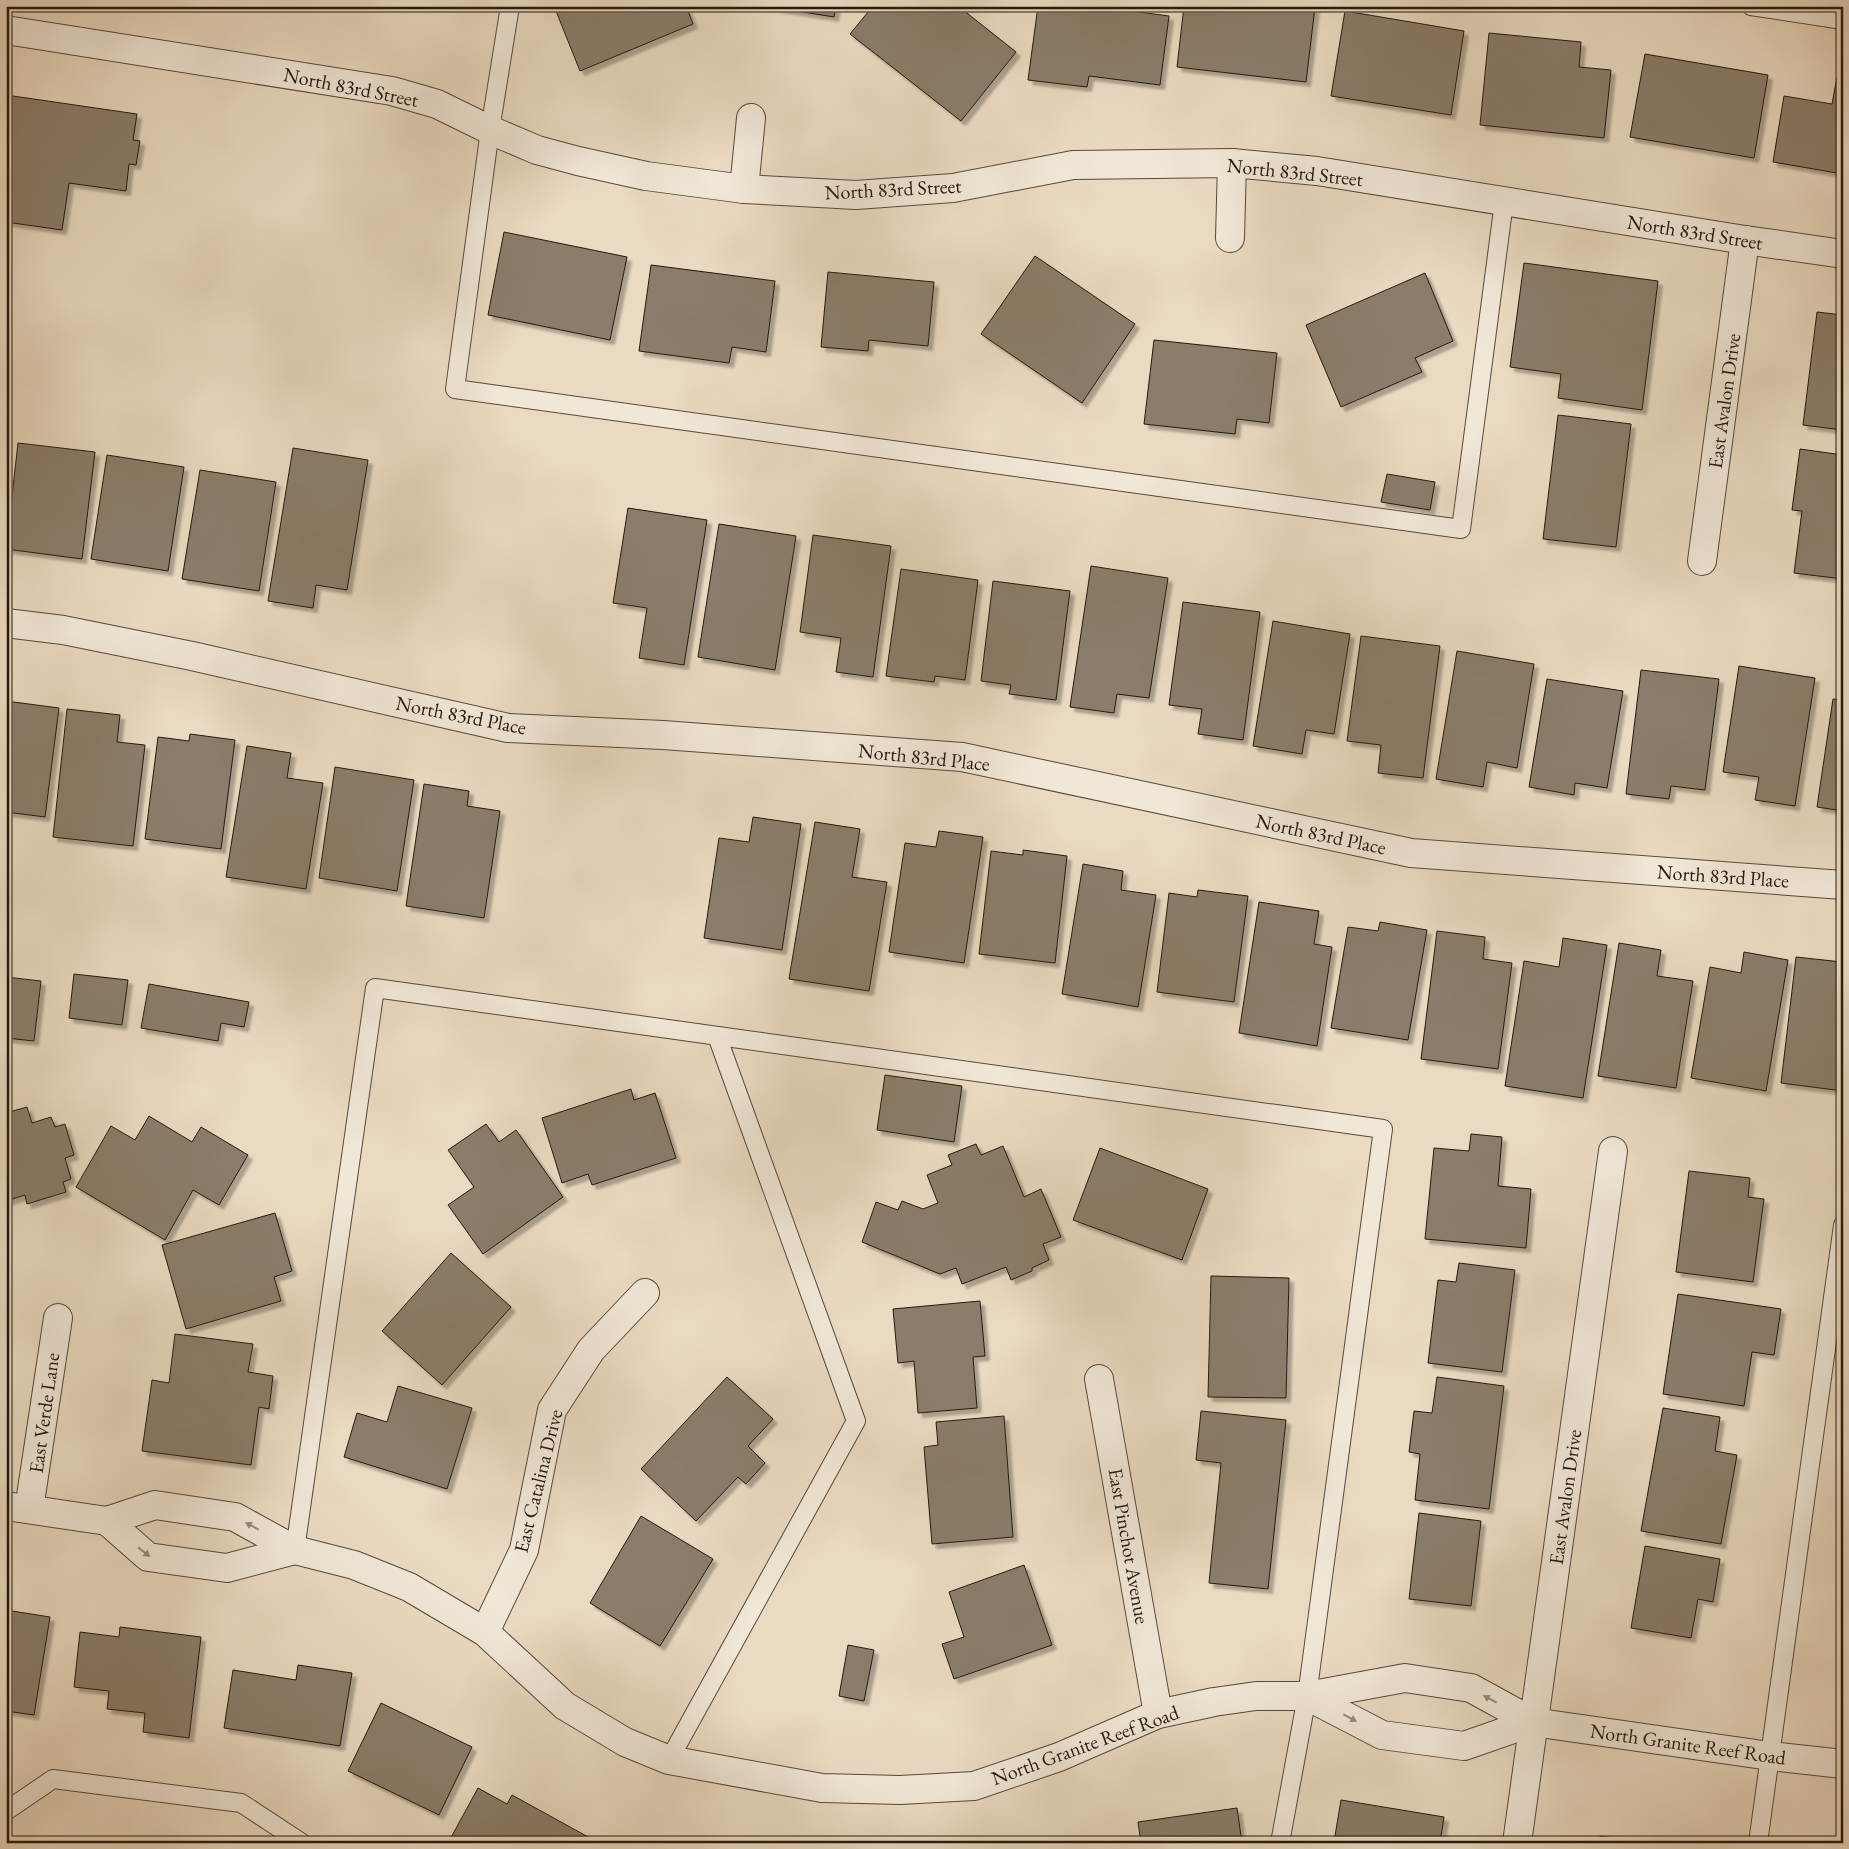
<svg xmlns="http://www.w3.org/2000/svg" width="1849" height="1849" viewBox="0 0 1849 1849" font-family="'EB Garamond',serif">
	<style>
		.building { fill: #8b7d6b; stroke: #24190e; filter: url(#shadow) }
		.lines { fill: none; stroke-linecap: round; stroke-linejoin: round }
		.service-casing { stroke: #56493b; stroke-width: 20 }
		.minor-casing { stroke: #56493b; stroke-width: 30 }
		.tertiary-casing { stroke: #56493b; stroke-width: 30 }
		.service { stroke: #f1e7d7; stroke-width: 18 }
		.minor { stroke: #f1e7d7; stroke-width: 28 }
		.tertiary { stroke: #f1e7d7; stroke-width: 28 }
		.oneway { fill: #958a7d }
		.labels { text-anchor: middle; stroke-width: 4; stroke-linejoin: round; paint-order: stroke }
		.street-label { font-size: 20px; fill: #24190e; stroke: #f1e7d7 }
	</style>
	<defs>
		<filter id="shadow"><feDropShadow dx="4.5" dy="4.5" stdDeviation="1" flood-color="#0004"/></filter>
	</defs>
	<rect width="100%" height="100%" fill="#eadac1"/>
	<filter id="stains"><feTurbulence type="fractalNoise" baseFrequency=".004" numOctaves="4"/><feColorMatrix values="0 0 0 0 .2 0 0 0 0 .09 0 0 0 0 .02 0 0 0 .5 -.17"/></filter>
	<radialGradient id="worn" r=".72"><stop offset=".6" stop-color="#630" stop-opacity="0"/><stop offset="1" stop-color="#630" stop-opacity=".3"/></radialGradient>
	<g class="building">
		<path d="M554,6H686L693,24L580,71Z"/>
		<path d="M765,6H836L834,17Z"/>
		<path d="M873,6H958L1016,52L961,121L850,34Z"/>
		<path d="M1038,6H1093L1169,16L1160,85L1089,76L1087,87L1028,80Z"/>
		<path d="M1184,6L1315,7L1306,82L1177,67Z"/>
		<path d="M1345,11L1464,31L1451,115L1331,96Z"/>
		<path d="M1489,33L1581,42L1579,67L1611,70L1604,138L1480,125Z"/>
		<path d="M1645,54L1768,75L1754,158L1630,137Z"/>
		<path d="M1837,77L1843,78V174L1773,162L1784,96L1832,104Z"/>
		<path d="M6,95L137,114L133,140L140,141L136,165L129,164L126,191L69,183L62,230L6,222Z"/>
		<path d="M504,232L627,257L610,340L488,315Z"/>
		<path d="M1035,256L1135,324L1082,403L981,334Z"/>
		<path d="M1524,263L1658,281L1642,410L1558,398L1561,374L1510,367Z"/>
		<path d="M651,265L775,281L766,352L732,347L729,363L639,351Z"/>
		<path d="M828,272L934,282L928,346L869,340L868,351L821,347Z"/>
		<path d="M1425,273L1453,341L1415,358L1422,372L1341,407L1306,325Z"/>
		<path d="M1817,312L1843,315V430L1803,425Z"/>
		<path d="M1154,340L1277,353L1269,423L1237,419L1235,434L1144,424Z"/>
		<path d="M1558,415L1631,424L1616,547L1543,539Z"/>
		<path d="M18,443L95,452L82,559L6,549Z"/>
		<path d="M293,448L368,460L347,590L316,585L313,608L268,601Z"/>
		<path d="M1800,449L1843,455V579L1794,573L1802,511L1792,510Z"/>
		<path d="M107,455L184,467L168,571L91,559Z"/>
		<path d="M200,470L276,482L259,591L182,579Z"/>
		<path d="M1387,474L1435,482L1430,510L1381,502Z"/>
		<path d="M628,508L707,520L684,665L639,658L647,608L613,603Z"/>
		<path d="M719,524L796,536L775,670L698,657Z"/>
		<path d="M813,535L891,546L873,677L836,672L841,638L800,632Z"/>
		<path d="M1091,566L1168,578L1149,698L1117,694L1114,713L1070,707Z"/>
		<path d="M901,569L978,580L965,680L935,676L934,682L886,676Z"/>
		<path d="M993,581L1070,591L1056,700L1009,694L1011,685L981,681Z"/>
		<path d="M1183,602L1260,612L1243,740L1198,734L1202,709L1169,705Z"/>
		<path d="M1273,621L1350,634L1334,734L1306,730L1302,754L1253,746Z"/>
		<path d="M1361,636L1440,646L1423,778L1378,773L1381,745L1347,741Z"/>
		<path d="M1457,651L1534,664L1517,768L1487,762L1483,787L1436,779Z"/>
		<path d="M1739,666L1815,678L1795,806L1755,800L1759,777L1723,772Z"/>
		<path d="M1641,670L1719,679L1705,790L1671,786L1669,799L1626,794Z"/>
		<path d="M1547,679L1623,691L1607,788L1575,783L1574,795L1529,787Z"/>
		<path d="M1833,699L1843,700V811L1817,807Z"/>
		<path d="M6,701L59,708L45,817L6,812Z"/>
		<path d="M67,709L120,715L117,742L145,745L133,846L53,837Z"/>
		<path d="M190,734L235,740L221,849L145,839L158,737L189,741Z"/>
		<path d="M247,746L291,753L287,778L323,783L306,889L226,877Z"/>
		<path d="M335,767L414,780L397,891L319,878Z"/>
		<path d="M424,784L469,791L467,806L500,811L484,918L406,906Z"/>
		<path d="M753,817L801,824L782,950L704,938L719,838L749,842Z"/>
		<path d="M815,822L860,829L852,877L887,882L869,991L789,979Z"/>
		<path d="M939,831L983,837L964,963L889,952L905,843L936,847Z"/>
		<path d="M1023,850L1067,856L1055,963L979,954L991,851L1023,855Z"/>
		<path d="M1083,864L1123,871L1121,890L1156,895L1138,1007L1062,994Z"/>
		<path d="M1198,890L1248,896L1234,1002L1157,992L1169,893L1197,897Z"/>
		<path d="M1259,902L1319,911L1314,944L1332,947L1317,1046L1239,1033Z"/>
		<path d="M1380,922L1427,930L1408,1040L1331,1028L1348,927L1378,931Z"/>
		<path d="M1437,931L1485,937L1483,959L1512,963L1498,1069L1421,1059Z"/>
		<path d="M1563,938L1607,945L1583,1098L1505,1086L1524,961L1559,967Z"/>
		<path d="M1619,943L1661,950L1657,976L1693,981L1676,1088L1598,1076Z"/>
		<path d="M1744,952L1788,960L1766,1091L1691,1078L1710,967L1741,973Z"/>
		<path d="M1796,957L1842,962L1839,984H1843V1091L1781,1083Z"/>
		<path d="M74,974L128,980L122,1025L69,1018Z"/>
		<path d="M6,977L41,981L34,1041L6,1038Z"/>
		<path d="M149,984L249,1002L244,1027L221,1023L218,1041L141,1028Z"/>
		<path d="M885,1075L962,1086L954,1142L877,1130Z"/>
		<path d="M631,1089L634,1100L655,1093L676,1158L592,1185L588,1174L562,1183L542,1118Z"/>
		<path d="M27,1107L32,1123L51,1117L55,1127L65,1124L74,1155L65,1158L71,1179L63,1182L66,1192L27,1204L25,1195L6,1201V1113Z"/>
		<path d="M149,1116L192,1142L201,1127L248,1155L219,1205L193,1190L165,1240L76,1187L111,1126L135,1140Z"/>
		<path d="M486,1124L499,1142L516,1130L563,1197L483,1254L448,1205L474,1187L448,1150Z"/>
		<path d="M1471,1134L1502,1137L1498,1186L1531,1189L1526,1248L1425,1239L1434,1148L1469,1151Z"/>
		<path d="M976,1144L981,1155L1003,1146L1024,1197L1041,1189L1061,1237L1043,1244L1049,1260L1032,1268V1271L1011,1280L1006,1267L962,1284L956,1268L940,1274L862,1242L876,1202L898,1210L902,1201L923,1209L938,1203L927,1175L952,1165L948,1155Z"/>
		<path d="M1100,1148L1208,1189L1182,1260L1073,1220Z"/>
		<path d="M1689,1171L1750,1178L1748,1197L1764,1199L1753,1282L1676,1272Z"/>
		<path d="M275,1213L292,1271L274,1277L281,1301L186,1329L162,1245Z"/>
		<path d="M451,1253L511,1307L442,1385L382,1331Z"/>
		<path d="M1459,1263L1515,1270L1502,1372L1428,1363L1438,1280L1456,1282Z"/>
		<path d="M1211,1276L1289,1278L1286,1398L1208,1397Z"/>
		<path d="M1678,1294L1781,1309L1774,1355L1752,1352L1744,1406L1663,1394Z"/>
		<path d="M980,1301L985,1356L973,1357L977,1408L918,1413L914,1361L898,1363L893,1309Z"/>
		<path d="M175,1334L253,1344L248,1372L273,1376L269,1409L259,1407L251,1465L142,1451L152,1380L169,1383Z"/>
		<path d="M727,1377L773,1419L748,1446L765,1463L746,1484L738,1477L696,1521L641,1469Z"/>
		<path d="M1437,1377L1504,1386L1489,1509L1415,1500L1420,1454L1409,1452L1414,1411L1432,1413Z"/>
		<path d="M398,1386L472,1408L447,1489L344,1457L357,1413L387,1422Z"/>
		<path d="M1663,1408L1720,1417L1715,1451L1737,1455L1721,1544L1641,1531Z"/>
		<path d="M1201,1411L1286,1420L1268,1589L1209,1583L1221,1463L1196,1460Z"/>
		<path d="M1004,1416L1013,1537L932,1544L924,1447L938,1445L936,1422Z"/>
		<path d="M1419,1513L1481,1521L1471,1606L1409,1599Z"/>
		<path d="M641,1516L713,1559L660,1646L590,1603Z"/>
		<path d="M1645,1546L1720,1559L1713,1602L1698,1599L1691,1638L1631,1628Z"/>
		<path d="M1024,1565L1052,1645L954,1679L942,1644L964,1637L949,1592Z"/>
		<path d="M6,1610L50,1617L34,1715L6,1711Z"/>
		<path d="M120,1627L201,1637L189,1738L143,1732L145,1713L107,1709L109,1691L74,1687L80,1632L119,1637Z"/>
		<path d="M848,1645L874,1650L864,1701L839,1696Z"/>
		<path d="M298,1665L352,1673L340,1746L224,1728L233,1670L296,1680Z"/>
		<path d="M381,1703L472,1747L439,1815L348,1771Z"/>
		<path d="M478,1788L507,1804L512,1795L590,1838L588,1843H448Z"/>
		<path d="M1341,1800L1444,1817L1440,1843L1334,1842Z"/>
		<path d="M1237,1808L1242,1843H1141L1138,1822Z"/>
		<path d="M1600,1836L1654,1843H1599Z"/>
		<path d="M1112,1837L1114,1843H1095Z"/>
	</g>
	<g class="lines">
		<g class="service-casing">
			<g id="service">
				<path d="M510,6L490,130L455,389L1461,529L1504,202"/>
				<path d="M1751,6L1843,20"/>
				<path d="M295,1550L375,988L1383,1129L1307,1696L1280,1843"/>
				<path d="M669,1760L856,1421L717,1036"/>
				<path d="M6,1811L53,1779L241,1803L302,1843"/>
				<path d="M1758,1843L1843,1225"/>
			</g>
		</g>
		<g class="minor-casing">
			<g id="minor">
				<path d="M6,30L392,91L437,104L490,130L537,150L578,161L646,176L744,189L856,195L953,188L1073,165L1232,163L1317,171L1745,240L1843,254"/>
				<path d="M744,189L751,118"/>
				<path d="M1230,238L1232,163"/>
				<path d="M1702,561L1745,240"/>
				<path d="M6,623L63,630L192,656L508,728L663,735L962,757L1411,853L1843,885"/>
				<path d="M1099,1379L1158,1714"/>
				<path d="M29,1509L58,1318"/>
				<path d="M485,1632L524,1550L552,1410L591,1350L645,1293"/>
				<path d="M1517,1843L1613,1151"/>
			</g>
		</g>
		<g class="tertiary-casing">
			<g id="tertiary">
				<path d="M6,1506L107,1521L155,1505L235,1517L295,1550L354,1565L409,1587L485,1632L565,1706L625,1742L669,1760L822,1788L900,1790L974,1786L1059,1757L1158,1714L1214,1702L1256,1696H1307L1405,1678L1471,1688L1533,1722L1770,1756L1843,1764"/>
				<path d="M107,1521L148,1557L227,1568L295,1550"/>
				<path d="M1307,1696L1382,1735L1464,1746L1533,1722"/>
			</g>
		</g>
		<use href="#service" class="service"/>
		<use href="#minor" class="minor"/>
		<use href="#tertiary" class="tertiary"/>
	</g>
	<defs><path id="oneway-solid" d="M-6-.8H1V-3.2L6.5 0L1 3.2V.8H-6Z" transform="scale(1.25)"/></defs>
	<g class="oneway">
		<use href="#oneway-solid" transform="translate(252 1526) rotate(-152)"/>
		<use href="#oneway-solid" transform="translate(144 1552) rotate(38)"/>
		<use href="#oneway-solid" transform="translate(1490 1699) rotate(-152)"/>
		<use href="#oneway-solid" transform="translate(1350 1718) rotate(28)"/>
	</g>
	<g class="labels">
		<g class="street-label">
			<text transform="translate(351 87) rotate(11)" y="7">North 83rd Street</text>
			<text transform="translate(1295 172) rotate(6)" y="7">North 83rd Street</text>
			<text transform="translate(893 189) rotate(-3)" y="7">North 83rd Street</text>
			<text transform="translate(1695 232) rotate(9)" y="7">North 83rd Street</text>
			<text transform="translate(1724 401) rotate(-82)" y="7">East Avalon Drive</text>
			<text transform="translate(461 715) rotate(11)" y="7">North 83rd Place</text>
			<text transform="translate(924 757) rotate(6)" y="7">North 83rd Place</text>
			<text transform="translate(1321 834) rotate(12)" y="7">North 83rd Place</text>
			<text transform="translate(1723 876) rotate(4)" y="7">North 83rd Place</text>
			<text transform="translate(44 1413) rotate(-82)" y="7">East Verde Lane</text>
			<text transform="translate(538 1481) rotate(-76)" y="7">East Catalina Drive</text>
			<text transform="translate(1565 1497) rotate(-82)" y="7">East Avalon Drive</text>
			<text transform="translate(1129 1546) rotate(80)" y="7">East Pinchot Avenue</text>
			<text transform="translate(1688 1744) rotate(8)" y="7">North Granite Reef Road</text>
			<text transform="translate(1085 1745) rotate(-20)" y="7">North Granite Reef Road</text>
		</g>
	</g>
	<rect width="1849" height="1849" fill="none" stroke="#eadac1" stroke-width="25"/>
	<rect x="8" y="8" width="1834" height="1834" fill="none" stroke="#24190e" stroke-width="2.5"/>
	<rect x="12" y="12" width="1824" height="1824" fill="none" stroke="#24190e"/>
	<rect width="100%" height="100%" filter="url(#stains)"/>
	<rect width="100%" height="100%" fill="url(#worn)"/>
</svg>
